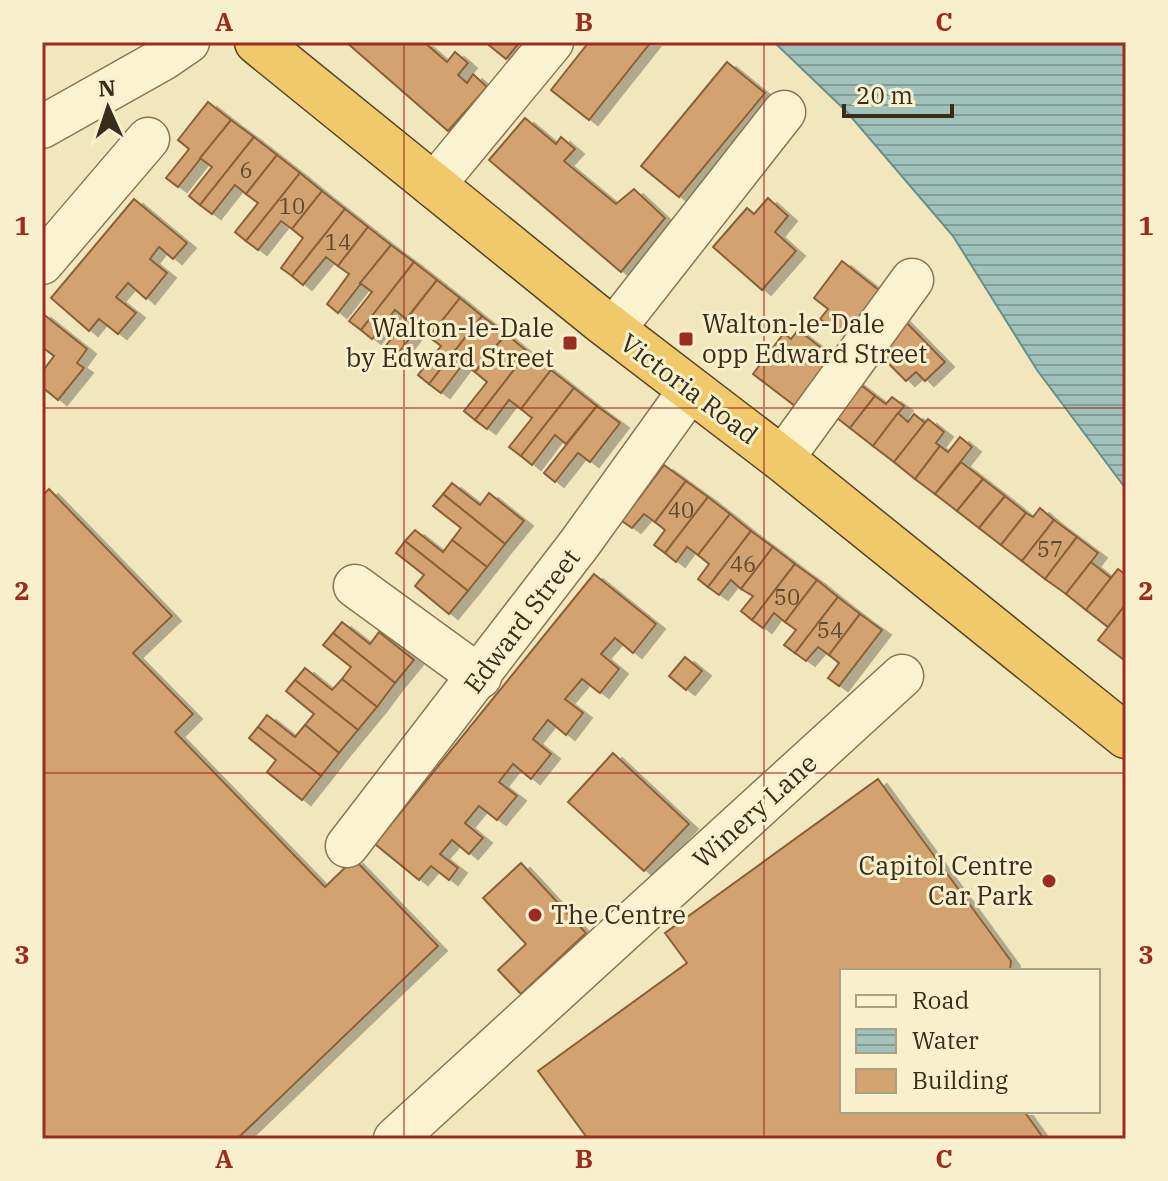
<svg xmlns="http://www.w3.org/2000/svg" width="1168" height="1181" viewBox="0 0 1168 1181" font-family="'IBM Plex Serif',serif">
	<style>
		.water { fill: url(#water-rules); stroke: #68908a; stroke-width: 2 }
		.building { fill: #d2a26f; stroke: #8a6139; stroke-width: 2; filter: url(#shadow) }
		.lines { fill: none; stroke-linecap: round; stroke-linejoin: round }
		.minor-casing { stroke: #8a7655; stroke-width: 45 }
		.trunk-casing { stroke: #56432a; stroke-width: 47 }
		.minor { stroke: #fbf3d0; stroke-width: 42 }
		.trunk { stroke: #f0ca6a; stroke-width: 44 }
		.grid { fill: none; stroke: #9d2c20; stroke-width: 2; stroke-opacity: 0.55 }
		.poi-dot { fill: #9d2c20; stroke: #f8f0cc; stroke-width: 3 }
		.labels { text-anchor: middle; stroke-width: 6; stroke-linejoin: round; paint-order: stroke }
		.number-label { font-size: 22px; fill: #5e4a30 }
		.poi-label { font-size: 26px; fill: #382c1b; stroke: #f8f0cc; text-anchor: start }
		.street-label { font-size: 26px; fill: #382c1b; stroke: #f8f0cc }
		.neatline { fill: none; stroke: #9d2c20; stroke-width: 3 }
		.grid-label { font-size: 26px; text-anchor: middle; font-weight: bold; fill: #9d2c20 }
	</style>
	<defs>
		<pattern id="water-rules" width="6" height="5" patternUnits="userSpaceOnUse" patternTransform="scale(2)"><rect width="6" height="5" fill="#a1c1bb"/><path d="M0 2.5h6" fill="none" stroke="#849d97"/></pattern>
		<filter id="shadow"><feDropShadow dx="9" dy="5" stdDeviation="0" flood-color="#0004"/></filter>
	</defs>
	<rect width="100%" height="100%" fill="#f1e6bc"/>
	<path class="water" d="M774,42H1126V489L1037,370L953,236L847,112Z"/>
	<g class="building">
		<path d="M346,42H424L447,62L455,52L468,63L458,75L467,83L473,74L487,87L448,131Z"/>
		<path d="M485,42H520L506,59Z"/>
		<path d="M589,42H651L589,120L551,90Z"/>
		<path d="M727,62L765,93L679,197L641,166Z"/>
		<path d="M208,102L231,120L178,187L166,178L189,149L178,140Z"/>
		<path d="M525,118L556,144L561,137L575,149L564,161L616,204L634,189L665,218L621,272L489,160Z"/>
		<path d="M231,120L254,137L200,205L189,196L212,167L200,158Z"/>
		<path d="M254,137L277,155L246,194L235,185L212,214L200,205Z"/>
		<path d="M277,155L300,173L246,241L235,232L258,203L246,194Z"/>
		<path d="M300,173L322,191L292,229L281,221L258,250L246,241Z"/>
		<path d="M322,191L345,209L292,276L281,268L303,238L292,229Z"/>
		<path d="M768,198L788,216L775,232L796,251L762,290L713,247L747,208L754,214Z"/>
		<path d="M134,199L187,243L173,259L159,247L150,259L167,273L146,299L128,283L116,297L136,313L118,334L99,319L89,331L51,298Z"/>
		<path d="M345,209L368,227L338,266L326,257L303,285L292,276Z"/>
		<path d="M368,227L391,245L338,313L327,304L349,274L338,266Z"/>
		<path d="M391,245L414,262L361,330L349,321L372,292L360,283Z"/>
		<path d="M842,261L885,295L856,333L847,326L841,335L820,319L828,309L814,298Z"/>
		<path d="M414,262L437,280L406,319L395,310L372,339L361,330Z"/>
		<path d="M437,280L460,298L429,337L418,328L395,357L384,348Z"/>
		<path d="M460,298L482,316L429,384L418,375L441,346L429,337Z"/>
		<path d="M42,313L87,349L77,363L84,368L58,400L42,387V372L54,356L42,347Z"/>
		<path d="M482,316L506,334L475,372L463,364L441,393L429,384Z"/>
		<path d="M901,317L945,362L925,381L916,372L906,381L871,346Z"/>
		<path d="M798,330L828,353L821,362L830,369L799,409L753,374L784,333L791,339Z"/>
		<path d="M506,334L528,352L475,420L464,411L487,382L475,372Z"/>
		<path d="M528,352L551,370L521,409L509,400L487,429L475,420Z"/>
		<path d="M551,370L574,388L521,456L509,447L532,418L521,409Z"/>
		<path d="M852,378L875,396L850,428L827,410Z"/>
		<path d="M574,388L597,406L566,444L555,435L532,465L521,456Z"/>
		<path d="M875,396L886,404L892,397L904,406L873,446L850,428Z"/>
		<path d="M597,406L620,423L590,462L578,453L555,482L544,473Z"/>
		<path d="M898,413L908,422L914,414L925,423L894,462L873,446Z"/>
		<path d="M928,419L944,432L936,443L940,446L915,479L894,462Z"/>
		<path d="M960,437L972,447L935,494L915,479L940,446L948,452Z"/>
		<path d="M961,462L983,479L957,511L935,494Z"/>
		<path d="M664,465L686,481L655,522L644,514L632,528L622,521Z"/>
		<path d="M983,479L1005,496L979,528L957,511Z"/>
		<path d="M686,481L708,497L665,553L654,545L665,530L655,522Z"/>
		<path d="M452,483L480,505L489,493L524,521L505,544L443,494Z"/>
		<path d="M49,489L172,616L133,653L193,714L175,732L325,887L354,859L438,946L237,1139H42V496Z"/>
		<path d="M443,494L505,544L487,567L452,540L461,528L433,506Z"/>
		<path d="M1005,496L1026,513L1001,545L979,528Z"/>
		<path d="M708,497L730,514L698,555L687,547L676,562L665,553Z"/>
		<path d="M1040,508L1054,520L1022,561L1001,545L1026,513L1033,517Z"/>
		<path d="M730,514L751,531L708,587L698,579L709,564L698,555Z"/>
		<path d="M1054,520L1077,537L1045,579L1022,561Z"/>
		<path d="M415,530L443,552L452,540L487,567L468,591L405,541Z"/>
		<path d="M751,531L773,547L741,589L731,580L719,595L708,587Z"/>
		<path d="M1077,537L1098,553L1066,594L1045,579Z"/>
		<path d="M405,541L468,591L449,614L415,586L424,575L396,553Z"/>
		<path d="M773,547L795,564L752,620L741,611L753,596L741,589Z"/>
		<path d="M1091,562L1111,578L1086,610L1066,594Z"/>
		<path d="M795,564L817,580L785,622L774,613L763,628L752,620Z"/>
		<path d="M1118,569L1126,575V604L1108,627L1086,610Z"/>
		<path d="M594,574L656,624L633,653L615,638L601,654L619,669L600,693L582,679L565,699L583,713L566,735L548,720L533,739L551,754L531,779L513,764L499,782L517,796L497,820L479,806L465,823L483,838L469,854L452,840L440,854L458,868L449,880L431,866L419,880L375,844Z"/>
		<path d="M817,580L838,597L795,653L784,645L796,630L785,622Z"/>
		<path d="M838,597L860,614L829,655L818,647L806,661L795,653Z"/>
		<path d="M1126,604V657L1124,660L1098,640Z"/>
		<path d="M860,614L882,630L839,686L828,678L839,663L829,655Z"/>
		<path d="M342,622L370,644L379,632L414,660L395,683L333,633Z"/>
		<path d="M333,633L395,683L377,707L342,679L351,667L323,645Z"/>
		<path d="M685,657L702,671L686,690L669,676Z"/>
		<path d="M305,668L332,690L342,679L377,707L358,730L295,680Z"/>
		<path d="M295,680L358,730L339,753L305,725L314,714L286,691Z"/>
		<path d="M267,715L295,737L305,725L339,753L321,776L258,727Z"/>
		<path d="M258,727L321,776L302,800L267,772L276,760L249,738Z"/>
		<path d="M613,753L689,824L644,871L568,802Z"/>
		<path d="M878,779L1011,961L1010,971H842V1111H1024L1044,1139H588L538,1071L687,963L665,933Z"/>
		<path d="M521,863L586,933L521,994L498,970L526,944L483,898Z"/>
	</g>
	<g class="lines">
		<g class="minor-casing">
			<g id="minor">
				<path d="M42,127L163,59L188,42"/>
				<path d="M433,186L552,42"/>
				<path d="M42,263L148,139"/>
				<path d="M613,330L784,112"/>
				<path d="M782,459L912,280"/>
				<path d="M355,586L480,677"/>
				<path d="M347,846L580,543L690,390"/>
				<path d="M395,1139L902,676"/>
			</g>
		</g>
		<g class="trunk-casing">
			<path id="trunk" d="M257,42L599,319L782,459L1126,736"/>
		</g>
		<use href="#minor" class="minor"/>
		<use href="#trunk" class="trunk"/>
	</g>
	<path class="grid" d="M404,42V1139M764,42V1139M42,408H1126M42,773H1126"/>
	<g class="poi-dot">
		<rect x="678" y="331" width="16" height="16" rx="4"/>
		<rect x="562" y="335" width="16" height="16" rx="4"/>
		<circle cx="1049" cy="881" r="8"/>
		<circle cx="535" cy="915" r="8"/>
	</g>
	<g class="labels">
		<g class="number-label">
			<text x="246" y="178">6</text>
			<text x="292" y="214">10</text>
			<text x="338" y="250">14</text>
			<text x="681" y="518">40</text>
			<text x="1050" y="557">57</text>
			<text x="743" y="572">46</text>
			<text x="787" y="605">50</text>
			<text x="830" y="638">54</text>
		</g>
		<g class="poi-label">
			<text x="702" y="333">Walton-le-Dale<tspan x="702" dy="30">opp Edward Street</tspan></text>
			<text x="554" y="337" text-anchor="end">Walton-le-Dale<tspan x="554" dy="30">by Edward Street</tspan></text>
			<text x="1033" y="875" text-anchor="end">Capitol Centre<tspan x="1033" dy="30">Car Park</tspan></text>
			<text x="551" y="924">The Centre</text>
		</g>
		<g class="street-label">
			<text transform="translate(689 389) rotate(37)" y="9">Victoria Road</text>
			<text transform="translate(522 621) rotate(-53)" y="9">Edward Street</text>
			<text transform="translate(755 811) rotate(-42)" y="9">Winery Lane</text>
		</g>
	</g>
	<rect width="1168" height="1181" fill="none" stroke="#f8f0cc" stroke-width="88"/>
	<rect x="840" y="969" width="260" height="144" fill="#f8f0cc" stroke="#aba285" stroke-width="2"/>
	<rect x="856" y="995" width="40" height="12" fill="#fbf3d0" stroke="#aba285" stroke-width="2"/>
	<text x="912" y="1009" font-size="24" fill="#382c1b">Road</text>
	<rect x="856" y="1029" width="40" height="24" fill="url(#water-rules)" stroke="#aba285" stroke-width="2"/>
	<text x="912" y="1049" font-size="24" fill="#382c1b">Water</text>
	<rect x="856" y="1069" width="40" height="24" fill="#d2a26f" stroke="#aba285" stroke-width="2"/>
	<text x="912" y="1089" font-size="24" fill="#382c1b">Building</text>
	<g transform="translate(108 108) rotate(357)" stroke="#f8f0cc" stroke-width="6" paint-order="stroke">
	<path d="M0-6L14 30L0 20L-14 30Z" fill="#382c1b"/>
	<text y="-12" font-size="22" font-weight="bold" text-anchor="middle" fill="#382c1b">N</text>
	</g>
	<path d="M844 104v12h108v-12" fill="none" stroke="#382c1b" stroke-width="4"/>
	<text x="856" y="104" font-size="24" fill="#382c1b" stroke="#f8f0cc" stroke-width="6" paint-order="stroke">20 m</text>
	<rect x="44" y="44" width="1080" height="1093" class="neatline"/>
	<g class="grid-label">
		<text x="224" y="31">A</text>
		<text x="584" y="31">B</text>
		<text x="944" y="31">C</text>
		<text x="22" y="235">1</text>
		<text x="1146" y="235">1</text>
		<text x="22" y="600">2</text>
		<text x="1146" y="600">2</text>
		<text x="22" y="964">3</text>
		<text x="1146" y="964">3</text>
		<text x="224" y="1168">A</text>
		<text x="584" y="1168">B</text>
		<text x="944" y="1168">C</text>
	</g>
</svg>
